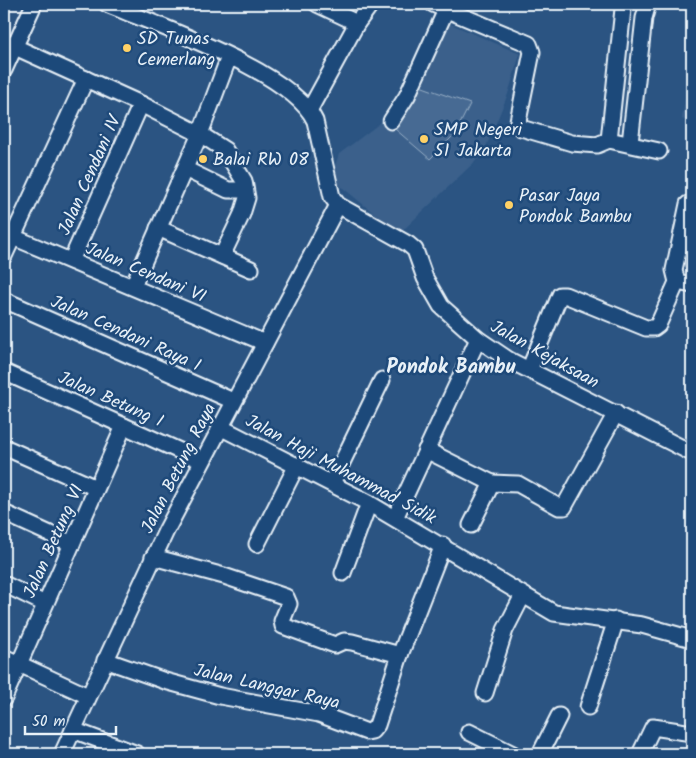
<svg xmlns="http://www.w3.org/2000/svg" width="696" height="758" viewBox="0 0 696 758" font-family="Kalam,sans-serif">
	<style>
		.built { fill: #3a608b }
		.pitch { fill: #476b93; stroke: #98aec6 }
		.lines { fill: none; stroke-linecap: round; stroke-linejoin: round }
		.minor-casing { stroke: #e8f1f8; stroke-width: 19 }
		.minor { stroke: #1f4a7a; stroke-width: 15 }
		.poi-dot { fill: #ffd166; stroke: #1f4a7a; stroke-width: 2 }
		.labels { text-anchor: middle; stroke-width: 5; stroke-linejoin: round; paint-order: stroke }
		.poi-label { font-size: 18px; fill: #e8f1f8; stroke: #1f4a7a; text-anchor: start }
		.street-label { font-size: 18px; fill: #e8f1f8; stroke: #1f4a7a }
		.quarter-label { font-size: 20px; font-weight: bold; fill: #e8f1f8; stroke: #1f4a7a }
	</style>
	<rect width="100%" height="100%" fill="#2b5482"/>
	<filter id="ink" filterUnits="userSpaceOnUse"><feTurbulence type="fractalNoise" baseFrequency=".02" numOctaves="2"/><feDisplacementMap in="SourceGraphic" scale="10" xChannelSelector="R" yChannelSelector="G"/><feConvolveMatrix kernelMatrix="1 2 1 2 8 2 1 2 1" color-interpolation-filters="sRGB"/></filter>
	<g filter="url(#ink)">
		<g class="built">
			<path d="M444,21L520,54L508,94L483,154L399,234L331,178L339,154L392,114Z"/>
			<path d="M692,49V123L682,119Z"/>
		</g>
		<path class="pitch" d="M420,86L470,104L455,134L430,159L388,123Z"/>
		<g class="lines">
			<g class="minor-casing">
				<g id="minor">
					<path d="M107,4C158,26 293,72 315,121L332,197L338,205L408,244L415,250L425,278L441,306L478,339L509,360L692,453"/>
					<path d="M317,4L357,23"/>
					<path d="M433,4L529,44L532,52L518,121L521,128L572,143L597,145L609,140L659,151"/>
					<path d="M4,42L141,104L200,134L225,150L244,181L247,198L242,214L222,256"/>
					<path d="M4,70L34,4"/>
					<path d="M310,109L357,23L371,4"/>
					<path d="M391,121L407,96L446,10"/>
					<path d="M609,140L623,9"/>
					<path d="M630,143L644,18L648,4"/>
					<path d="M185,169L228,190H245"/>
					<path d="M158,228L251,269"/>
					<path d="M13,237L265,343"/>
					<path d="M4,256L86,79"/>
					<path d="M71,261L141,104"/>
					<path d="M677,282L674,270L688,204"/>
					<path d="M677,282L692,285"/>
					<path d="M133,286L200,134L229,57"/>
					<path d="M4,300L233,401"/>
					<path d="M529,370L560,295H565L646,328H654L658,325L677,282"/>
					<path d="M4,372L202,461"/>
					<path d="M220,427L365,501L554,613L642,625L692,639"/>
					<path d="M4,447L96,488"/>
					<path d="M426,450L492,483L471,525"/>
					<path d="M332,483L382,380"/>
					<path d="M492,483L518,484L559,507H564L616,413"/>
					<path d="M4,513L72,544"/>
					<path d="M395,518L478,339"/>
					<path d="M257,544L297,465"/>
					<path d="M153,557L224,576L286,597L289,604L282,621L283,626L335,645L344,641L352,642L400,655"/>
					<path d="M343,573L369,503"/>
					<path d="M4,584L45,604"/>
					<path d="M4,657L88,696"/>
					<path d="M105,660L165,681L220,696L319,714L367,732L372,731L377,725L400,655L443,545"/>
					<path d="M485,693L505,630L523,595"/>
					<path d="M4,698L124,426"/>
					<path d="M588,707L616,620"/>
					<path d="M73,730L137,754"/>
					<path d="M469,732L513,754"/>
					<path d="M62,754L166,531L338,205"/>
					<path d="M540,754L559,716"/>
					<path d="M640,754L653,727L692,733"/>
				</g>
			</g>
			<use href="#minor" class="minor"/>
		</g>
	</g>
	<g class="poi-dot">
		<circle cx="127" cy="48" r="5"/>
		<circle cx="424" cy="139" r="5"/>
		<circle cx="203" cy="159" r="5"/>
		<circle cx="509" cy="205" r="5"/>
	</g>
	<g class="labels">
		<g class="poi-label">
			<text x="137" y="44">SD Tunas<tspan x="137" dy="21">Cemerlang</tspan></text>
			<text x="434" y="135">SMP Negeri<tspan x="434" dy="21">51 Jakarta</tspan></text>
			<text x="213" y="165">Balai RW 08</text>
			<text x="519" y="201">Pasar Jaya<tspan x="519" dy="21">Pondok Bambu</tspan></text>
		</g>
		<g class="street-label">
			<text transform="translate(89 175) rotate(-66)" y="6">Jalan Cendani IV</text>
			<text transform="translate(146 272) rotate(23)" y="6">Jalan Cendani VI</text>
			<text transform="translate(126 333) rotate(24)" y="6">Jalan Cendani Raya I</text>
			<text transform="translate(545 354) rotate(29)" y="6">Jalan Kejaksaan</text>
			<text transform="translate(111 399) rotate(24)" y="6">Jalan Betung I</text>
			<text transform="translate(178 468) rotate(-63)" y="6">Jalan Betung Raya</text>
			<text transform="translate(341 469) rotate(28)" y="6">Jalan Haji Muhammad Sidik</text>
			<text transform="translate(53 541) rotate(-66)" y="6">Jalan Betung VI</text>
			<text transform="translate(267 686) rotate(13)" y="6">Jalan Langgar Raya</text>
		</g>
		<g class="quarter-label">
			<text x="451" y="373">Pondok Bambu</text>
		</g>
	</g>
	<rect width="696" height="758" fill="none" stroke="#1f4a7a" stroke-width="20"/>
	<rect x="10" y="10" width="676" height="738" fill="none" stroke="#e8f1f8" stroke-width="2" filter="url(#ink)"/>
	<path d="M25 726v8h91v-8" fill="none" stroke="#e8f1f8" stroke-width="2.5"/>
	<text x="32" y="726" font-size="15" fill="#e8f1f8" stroke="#1f4a7a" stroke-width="4" paint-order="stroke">50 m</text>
</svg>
